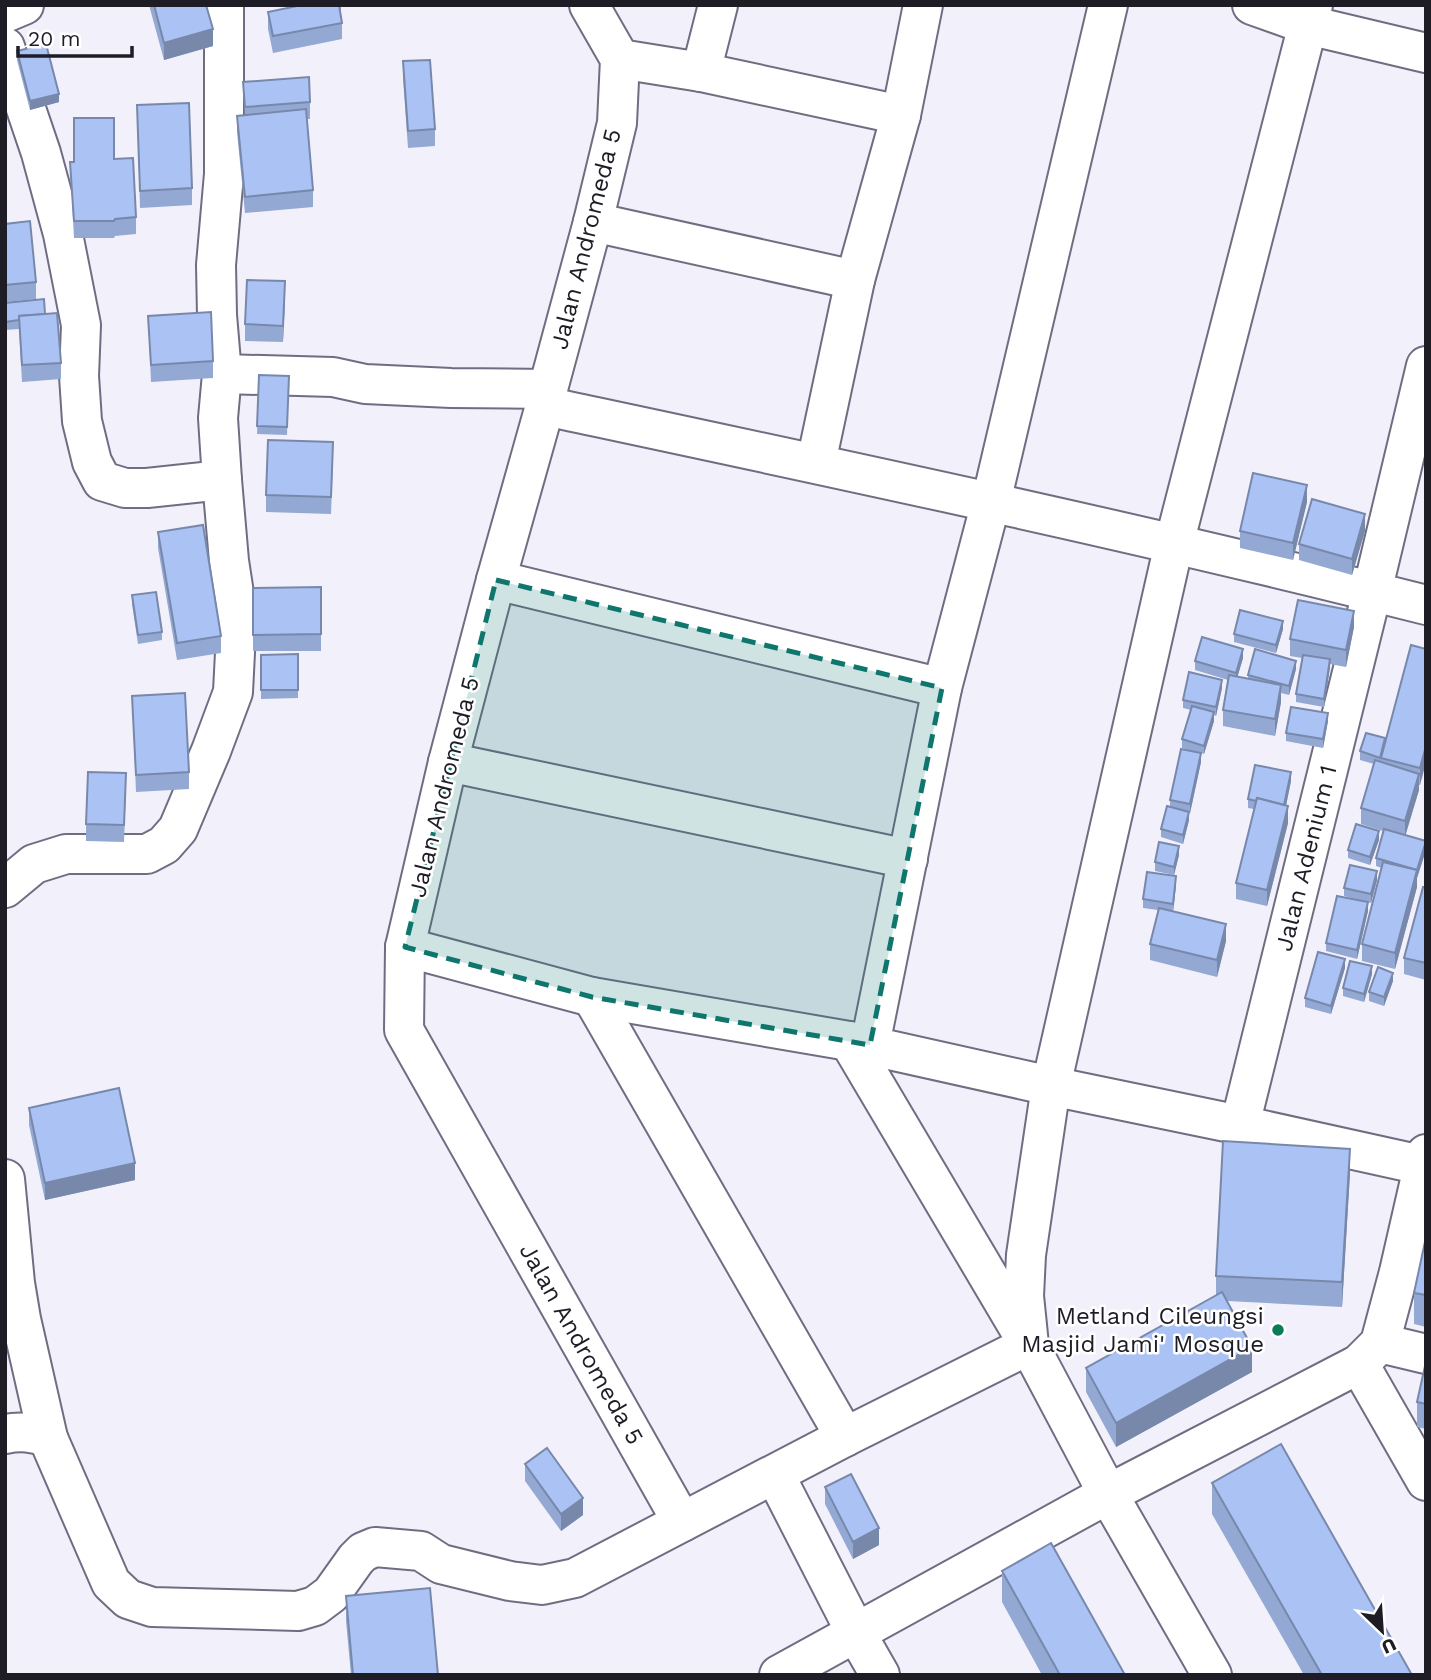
<svg xmlns="http://www.w3.org/2000/svg" width="1431" height="1680" viewBox="0 0 1431 1680" font-family="'Work Sans',sans-serif">
	<style>
		.lines { fill: none; stroke-linecap: round; stroke-linejoin: round }
		.minor-casing { stroke: #6f6d82; stroke-width: 42 }
		.tertiary-casing { stroke: #6f6d82; stroke-width: 42 }
		.minor { stroke: #fff; stroke-width: 38 }
		.tertiary { stroke: #fff; stroke-width: 38 }
		.wall { fill: #93a8d2 }
		.shaded-wall { fill: #7888ab }
		.building { fill: #abc3f4; stroke: #7888ab; stroke-width: 2 }
		.marked { fill: #0f766e; fill-opacity: 0.2; stroke: #0f766e; stroke-width: 5; stroke-dasharray: 14 9; stroke-linejoin: round }
		.poi-dot { fill: #0c7c58; stroke: #fff; stroke-width: 2.5 }
		.labels { text-anchor: middle; stroke-width: 5; stroke-linejoin: round; paint-order: stroke }
		.street-label { font-size: 24px; fill: #1e1d26; stroke: #fff }
		.poi-label { font-size: 24px; fill: #1e1d26; stroke: #fff; text-anchor: end }
	</style>
	<rect width="100%" height="100%" fill="#f2f1fb"/>
	<g class="lines">
		<g class="minor-casing">
			<g id="minor">
				<path id="s1" d="M589,5L620,59L617,123L593,222L548,389L545,406L496,580L448,762L405,947L404,1030L682,1522"/>
				<path d="M1252,5L1308,25L1426,53"/>
				<path d="M5,13L24,5"/>
				<path d="M5,47L41,153L63,234L81,325L79,376L82,421L92,462L102,481L125,488H147L222,480L218,418L222,374L217,315L216,265L224,174V5"/>
				<path d="M620,59L701,72L901,115"/>
				<path d="M701,72L718,5"/>
				<path d="M593,222L855,280"/>
				<path d="M222,374L333,377L365,384L451,388L548,389"/>
				<path d="M545,406C840,469 1134,531 1426,605"/>
				<path d="M816,463L855,280L901,115L923,5"/>
				<path d="M496,580L942,688"/>
				<path d="M448,762L908,859"/>
				<path d="M5,888L34,864L66,854H147L164,845L178,829L211,751L233,692L237,613L229,561L222,480"/>
				<path d="M405,947L592,997L849,1041L1051,1086L1240,1125L1426,1166"/>
				<path d="M592,997L845,1437"/>
				<path d="M870,1045L942,688L991,502L1108,5"/>
				<path id="s2" d="M1240,1125L1372,592L1426,366"/>
				<path d="M5,1179L15,1283L21,1319L48,1438"/>
				<path d="M1380,1343L1426,1354"/>
				<path d="M1359,1364L1426,1481"/>
				<path d="M5,1434C21,1431 33,1432 48,1438L111,1583L128,1599L152,1607L298,1611L315,1606L331,1594L356,1559L363,1552L375,1547L421,1551L441,1564L510,1581L542,1585L575,1578L845,1437L1029,1345L849,1041"/>
				<path d="M775,1475L856,1633L880,1675"/>
				<path d="M779,1675L1108,1494L1359,1364L1380,1343L1399,1272L1426,1154"/>
			</g>
		</g>
		<g class="tertiary-casing">
			<path id="tertiary" d="M1212,1675L1108,1494L1029,1345L1024,1296L1026,1255L1051,1086L1174,544L1313,5"/>
		</g>
		<use href="#minor" class="minor"/>
		<use href="#tertiary" class="tertiary"/>
	</g>
	<g class="wall">
		<path d="M149,5H206L213,46L164,60Z"/>
		<path d="M292,5H341V12H340L342,23V39L273,53L268,29V12L292,7Z"/>
		<path d="M17,51L59,102L30,110L17,60Z"/>
		<path d="M403,61L435,129V146L408,148L403,78Z"/>
		<path d="M243,82L310,102V119H307L313,190V207L245,213L237,132V116L245,115Z"/>
		<path d="M137,105L192,188V205L140,208Z"/>
		<path d="M114,159L136,217V234L115,236L114,238H74L70,162Z"/>
		<path d="M5,224L36,282V299L5,302Z"/>
		<path d="M285,298L283,342L245,341V324Z"/>
		<path d="M5,303L45,314L61,363V379L22,382L19,329L5,330Z"/>
		<path d="M148,316L213,361V378L151,382Z"/>
		<path d="M259,375L289,376L287,435L257,434Z"/>
		<path d="M333,459L331,514L266,512V495Z"/>
		<path d="M1307,502L1293,560L1240,548V531Z"/>
		<path d="M1365,531L1352,575L1299,560V544Z"/>
		<path d="M158,532L221,636V653L177,660L158,548Z"/>
		<path d="M321,587V651H253V588Z"/>
		<path d="M132,595L162,632V640L138,644L132,604Z"/>
		<path d="M1354,627L1346,667L1330,664L1324,707L1296,702V694L1302,658L1290,656V639Z"/>
		<path d="M1283,629L1276,653L1234,642V634Z"/>
		<path d="M1426,649L1420,785H1419V790L1405,835L1426,850L1417,878V887L1395,969L1362,961V944L1382,868L1376,866V858L1383,831L1361,824V808L1374,764L1360,760V751L1385,741Z"/>
		<path d="M298,654V698L261,699V655Z"/>
		<path d="M1243,658L1237,677L1248,679V675L1296,669L1289,695L1281,693V702L1275,736L1223,726V710L1228,680L1195,670V661Z"/>
		<path d="M1222,688L1216,716L1214,715V721L1204,754L1201,753V762L1190,813L1189,812V820L1183,844L1161,837V829L1170,807V800L1199,753L1182,748V739L1191,710L1183,708V700Z"/>
		<path d="M132,696L189,772V789L136,792Z"/>
		<path d="M1328,721L1323,748L1286,741V733Z"/>
		<path d="M1291,781L1286,806L1288,823L1267,906L1236,899V883L1254,809L1248,808V799Z"/>
		<path d="M126,790L124,842L86,841V824Z"/>
		<path d="M1379,840L1370,865L1348,858V850Z"/>
		<path d="M1179,855L1174,875L1155,871V862Z"/>
		<path d="M1377,880L1371,903L1344,896V888Z"/>
		<path d="M1176,885L1173,911L1226,941L1217,977L1150,960V944L1158,910L1143,908V899Z"/>
		<path d="M1426,887V980L1404,974V958Z"/>
		<path d="M1368,911L1357,959L1326,951V943Z"/>
		<path d="M1345,968L1331,1014L1305,1007V998Z"/>
		<path d="M1372,974L1364,1002L1343,996V988Z"/>
		<path d="M1393,981L1384,1006L1369,1001V992Z"/>
		<path d="M29,1108L135,1180L45,1200L29,1125Z"/>
		<path d="M1350,1173L1342,1307L1227,1301L1252,1372L1116,1447L1086,1392V1368L1216,1295V1276Z"/>
		<path d="M1426,1237V1327L1414,1324V1293Z"/>
		<path d="M1426,1366V1429L1417,1427V1402Z"/>
		<path d="M525,1464L583,1515L561,1531L525,1481Z"/>
		<path d="M1212,1483L1412,1675H1304L1212,1514Z"/>
		<path d="M825,1487L879,1545L853,1559L825,1504Z"/>
		<path d="M1002,1571L1125,1675H1042L1002,1602Z"/>
		<path d="M346,1596L438,1675H351L346,1621Z"/>
	</g>
	<g class="shaded-wall">
		<path d="M213,29V46L164,60V43Z"/>
		<path d="M59,94V102L30,110V101Z"/>
		<path d="M285,281V298L283,342V326Z"/>
		<path d="M1307,485V502L1293,560V543Z"/>
		<path d="M1365,514V531L1352,575V559Z"/>
		<path d="M1354,611V627L1346,667V650Z"/>
		<path d="M1283,621V629L1276,653V645Z"/>
		<path d="M1243,649V658L1236,682V673Z"/>
		<path d="M1330,659V668L1324,707V699Z"/>
		<path d="M1296,661V669L1289,695V686Z"/>
		<path d="M1222,680V688L1216,716V707Z"/>
		<path d="M1281,685V702L1275,736V719Z"/>
		<path d="M1214,712V721L1204,754V746Z"/>
		<path d="M1328,713V721L1323,748V739Z"/>
		<path d="M1426,746V763L1420,785V768Z"/>
		<path d="M1201,753V762L1190,813V804Z"/>
		<path d="M1291,772V781L1284,815V806Z"/>
		<path d="M1419,774V790L1405,837V821Z"/>
		<path d="M1288,806V823L1267,906V890Z"/>
		<path d="M1189,812V820L1183,844V835Z"/>
		<path d="M1379,831V840L1370,865V857Z"/>
		<path d="M1426,841V850L1417,878V870Z"/>
		<path d="M1179,846V855L1174,875V867Z"/>
		<path d="M1417,870V887L1395,969V953Z"/>
		<path d="M1377,871V880L1371,903V894Z"/>
		<path d="M1176,876V885L1173,912V904Z"/>
		<path d="M1368,902V911L1357,959V950Z"/>
		<path d="M1226,924V941L1217,977V960Z"/>
		<path d="M1345,959V968L1331,1014V1006Z"/>
		<path d="M1372,966V974L1364,1002V994Z"/>
		<path d="M1393,973V981L1384,1006V997Z"/>
		<path d="M1350,1149V1173L1342,1307V1282Z"/>
		<path d="M135,1163V1180L45,1200V1183Z"/>
		<path d="M1252,1347V1372L1116,1447V1423Z"/>
		<path d="M583,1498V1515L561,1531V1514Z"/>
		<path d="M879,1528V1545L853,1559V1542Z"/>
	</g>
	<g class="building">
		<path d="M154,5H206L213,29L164,43Z"/>
		<path d="M302,5H339L342,23L273,36L268,12Z"/>
		<path d="M46,44L59,94L30,101L17,51Z"/>
		<path d="M430,60L435,129L408,131L403,61Z"/>
		<path d="M309,77L310,102L245,107L243,82Z"/>
		<path d="M189,103L192,188L140,191L137,105Z"/>
		<path d="M306,109L313,190L245,197L237,116Z"/>
		<path d="M74,118H114V159L133,158L136,217L115,219L114,221H74L70,162H74Z"/>
		<path d="M30,221L36,282L5,285V224Z"/>
		<path d="M247,280L285,281L283,326L245,324Z"/>
		<path d="M44,299L45,314L19,316V320L5,322V303Z"/>
		<path d="M211,312L213,361L151,365L148,316Z"/>
		<path d="M57,313L61,363L22,365L19,316Z"/>
		<path d="M259,375L289,376L287,427L257,426Z"/>
		<path d="M268,440L333,442L331,497L266,495Z"/>
		<path d="M1253,473L1307,485L1293,543L1240,531Z"/>
		<path d="M1312,499L1365,514L1352,559L1299,544Z"/>
		<path d="M203,525L221,636L177,643L158,532Z"/>
		<path d="M321,587V634L253,635V588Z"/>
		<path d="M156,592L162,632L138,635L132,595Z"/>
		<path d="M1298,600L1354,611L1346,650L1290,639Z"/>
		<path d="M1240,610L1283,621L1276,645L1234,634Z"/>
		<path d="M1202,637L1243,649L1236,673L1195,661Z"/>
		<path d="M1411,645L1426,649V746L1420,768L1381,758Z"/>
		<path d="M1255,649L1296,661L1289,686L1248,675Z"/>
		<path d="M298,654V690H261V655Z"/>
		<path d="M1303,655L1330,659L1324,699L1296,694Z"/>
		<path d="M1189,672L1222,680L1216,707L1183,700Z"/>
		<path d="M1229,675L1281,685L1275,719L1223,710Z"/>
		<path d="M185,693L189,772L136,775L132,696Z"/>
		<path d="M1192,706L1214,712L1204,746L1182,739Z"/>
		<path d="M1291,707L1328,713L1323,739L1286,733Z"/>
		<path d="M1366,733L1385,738L1380,758L1360,751Z"/>
		<path d="M1181,749L1201,753L1190,804L1170,800Z"/>
		<path d="M1375,760L1419,774L1405,821L1361,808Z"/>
		<path d="M1255,765L1291,772L1284,805L1257,798L1256,801L1248,799Z"/>
		<path d="M88,772L126,773L124,825L86,824Z"/>
		<path d="M1257,798L1288,806L1267,890L1236,883Z"/>
		<path d="M1167,806L1189,812L1183,835L1161,829Z"/>
		<path d="M1356,824L1379,831L1370,857L1348,850Z"/>
		<path d="M1384,829L1426,841L1417,870L1376,858Z"/>
		<path d="M1159,842L1179,846L1174,867L1155,862Z"/>
		<path d="M1383,862L1417,870L1395,953L1362,944Z"/>
		<path d="M1350,865L1377,871L1371,894L1344,888Z"/>
		<path d="M1147,872L1176,876L1173,904L1143,899Z"/>
		<path d="M1423,887H1426V963L1404,958Z"/>
		<path d="M1337,896L1368,902L1357,950L1326,943Z"/>
		<path d="M1159,908L1226,924L1217,960L1150,944Z"/>
		<path d="M1318,952L1345,959L1331,1006L1305,998Z"/>
		<path d="M1350,961L1372,966L1364,994L1343,988Z"/>
		<path d="M1378,967L1393,973L1384,997L1369,992Z"/>
		<path d="M119,1088L135,1163L45,1183L29,1108Z"/>
		<path d="M1223,1141L1350,1149L1342,1282L1216,1276Z"/>
		<path d="M1426,1237V1295L1414,1293Z"/>
		<path d="M1222,1292L1252,1347L1116,1423L1086,1368Z"/>
		<path d="M1425,1366H1426V1404L1417,1402Z"/>
		<path d="M1281,1444L1412,1675H1322L1212,1483Z"/>
		<path d="M547,1448L583,1498L561,1514L525,1464Z"/>
		<path d="M851,1474L879,1528L853,1542L825,1487Z"/>
		<path d="M1051,1543L1125,1675H1060L1002,1571Z"/>
		<path d="M430,1588L438,1675H353L346,1596Z"/>
	</g>
	<path class="marked" d="M496,580L942,688L870,1045L592,997L405,947Z"/>
	<circle class="poi-dot" cx="1278" cy="1330" r="7"/>
	<g class="labels">
		<g class="street-label">
			<text transform="translate(586 239) rotate(-76)" y="8">Jalan Andromeda 5</text>
			<text transform="translate(444 787) rotate(-76)" y="8">Jalan Andromeda 5</text>
			<text dy="8" stroke="none"><textPath href="#s2" startOffset="275">Jalan Adenium 1</textPath></text>
			<text dy="8" stroke="none"><textPath href="#s1" startOffset="1421">Jalan Andromeda 5</textPath></text>
		</g>
		<g class="poi-label">
			<text x="1264" y="1324">Metland Cileungsi<tspan x="1264" dy="28">Masjid Jami' Mosque</tspan></text>
		</g>
	</g>
	<rect width="1431" height="1680" fill="none" stroke="#1e1d26" stroke-width="14"/>
	<g transform="translate(1382 1631) rotate(155)" stroke="#ffffff" stroke-width="5" paint-order="stroke">
	<path d="M0-5L12 26L0 18L-12 26Z" fill="#1e1d26"/>
	<text y="-10" font-size="19" font-weight="bold" text-anchor="middle" fill="#1e1d26">U</text>
	</g>
	<path d="M18 46v10h114v-10" fill="none" stroke="#1e1d26" stroke-width="3.5"/>
	<text x="28" y="46" font-size="21" fill="#1e1d26" stroke="#ffffff" stroke-width="5" paint-order="stroke">20 m</text>
</svg>
